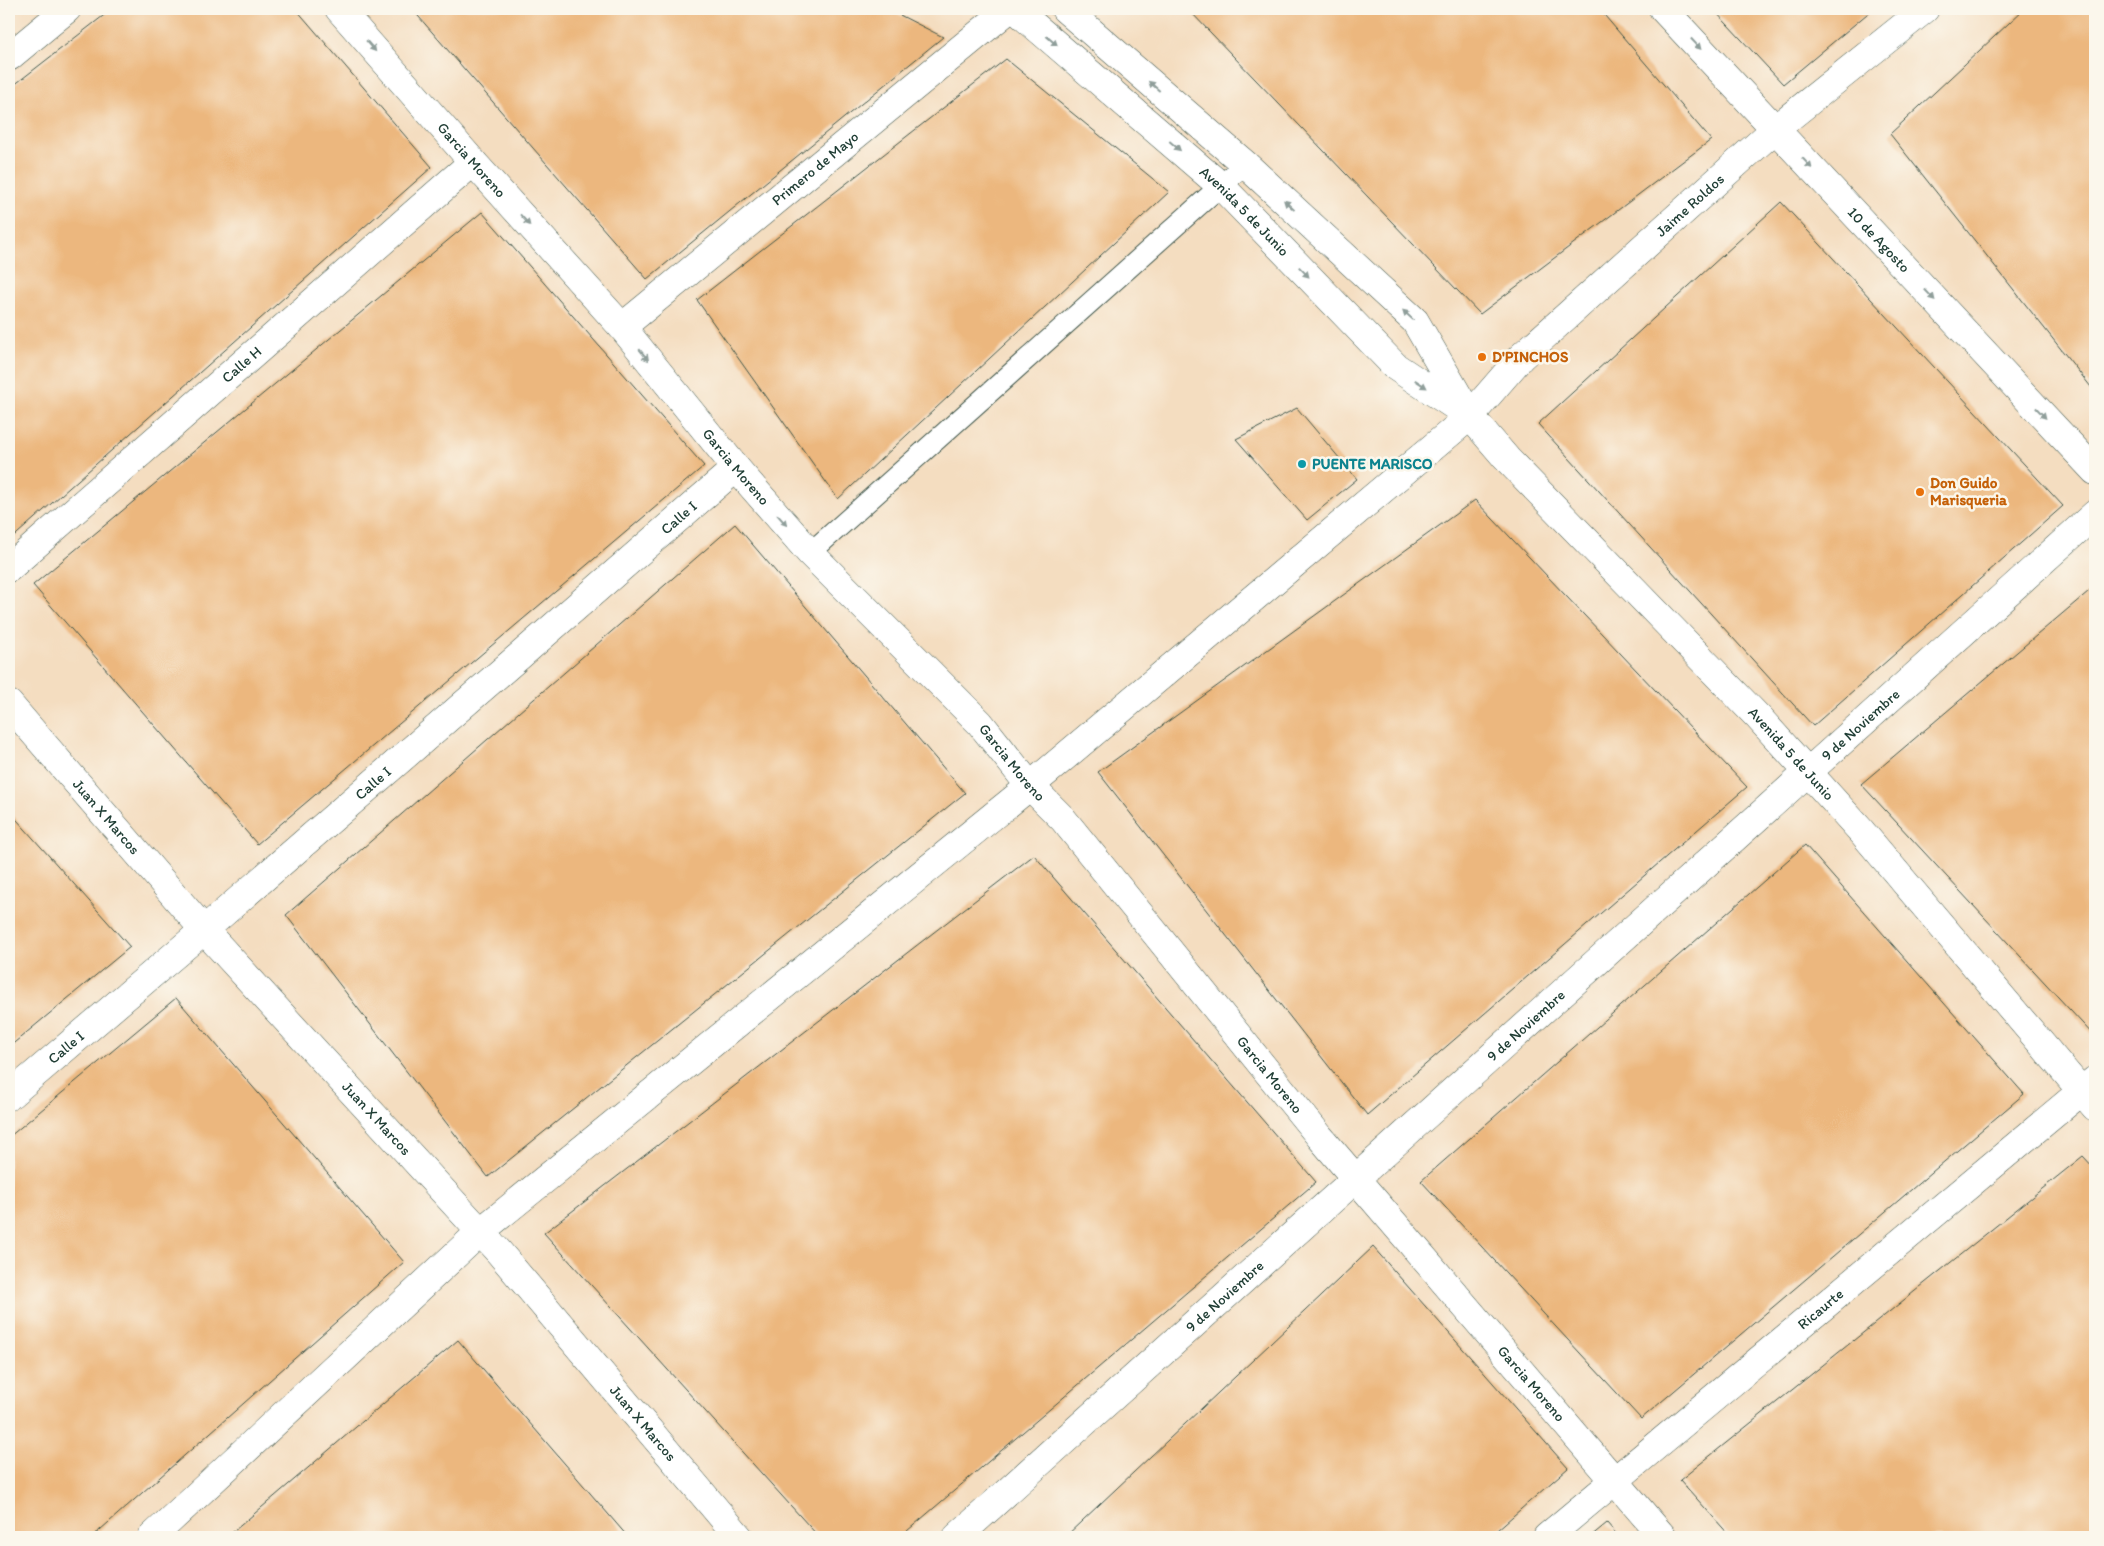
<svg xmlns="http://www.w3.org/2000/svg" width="2104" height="1546" viewBox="0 0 2104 1546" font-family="Itim,sans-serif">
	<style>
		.building { fill: #ecb77e }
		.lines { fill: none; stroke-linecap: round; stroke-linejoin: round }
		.lane-casing { stroke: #3f5549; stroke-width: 22 }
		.street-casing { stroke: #3f5549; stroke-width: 29 }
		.primary-casing { stroke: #3f5549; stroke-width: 29 }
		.lane { stroke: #fff; stroke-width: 20 }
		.street { stroke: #fff; stroke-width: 28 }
		.primary { stroke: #fff; stroke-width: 28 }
		.oneway { fill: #8f9e9a }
		.food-dot { fill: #e8710a; stroke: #fbf7ec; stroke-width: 2 }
		.culture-dot { fill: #0f9aa8; stroke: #fbf7ec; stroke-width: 2 }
		.labels { text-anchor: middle; stroke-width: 5; stroke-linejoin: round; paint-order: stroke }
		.street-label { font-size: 15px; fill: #1f3d34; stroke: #fbf7ec }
		.food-label { font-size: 15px; font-weight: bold; fill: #c56008; stroke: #fbf7ec; text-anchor: start }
		.culture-label { font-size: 15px; font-weight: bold; fill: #0d838f; stroke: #fbf7ec; text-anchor: start }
	</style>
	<rect width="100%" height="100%" fill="#fbf7ec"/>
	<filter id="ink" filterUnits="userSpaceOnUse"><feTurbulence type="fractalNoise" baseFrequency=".02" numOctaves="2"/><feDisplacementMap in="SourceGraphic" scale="10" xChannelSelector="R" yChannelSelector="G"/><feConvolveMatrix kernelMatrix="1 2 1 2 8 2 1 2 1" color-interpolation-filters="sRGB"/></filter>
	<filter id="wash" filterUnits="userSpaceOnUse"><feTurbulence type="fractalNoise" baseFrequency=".0096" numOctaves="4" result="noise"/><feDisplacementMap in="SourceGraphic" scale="20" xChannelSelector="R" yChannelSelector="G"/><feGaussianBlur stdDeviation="1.12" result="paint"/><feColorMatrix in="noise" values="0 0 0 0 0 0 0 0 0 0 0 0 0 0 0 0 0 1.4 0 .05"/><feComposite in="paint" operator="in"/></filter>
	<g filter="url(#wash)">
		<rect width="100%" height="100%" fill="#f4ddc0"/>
		<g id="blocks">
			<g class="building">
				<path d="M112,9H296L432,167L9,541V89Z"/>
				<path d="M412,9H888L943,37L647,279Z"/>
				<path d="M1188,9H1599L1711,140L1480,314Z"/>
				<path d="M1713,9H1873L1783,84Z"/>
				<path d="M2024,9H2095V392L1890,134Z"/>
				<path d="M1006,59L1169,192L838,499L697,300Z"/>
				<path d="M1781,202L2063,506L1813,726L1538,424Z"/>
				<path d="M482,212L704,466L257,844L33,585Z"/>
				<path d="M1297,408L1357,479L1307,520L1236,439Z"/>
				<path d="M1475,500L1747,787L1367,1115L1098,772Z"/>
				<path d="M735,524L965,793L488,1177L286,915Z"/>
				<path d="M2095,586V1037L1861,784Z"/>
				<path d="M9,811L130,947L9,1047Z"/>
				<path d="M1805,845L2024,1094L1641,1419L1421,1181Z"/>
				<path d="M1034,855L1316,1182L900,1537H819L544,1233Z"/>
				<path d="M176,998L404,1262L92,1537H9V1137Z"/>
				<path d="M2083,1156L2095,1169V1537H1731L1680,1480Z"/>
				<path d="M1373,1247L1568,1468L1489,1537H1065Z"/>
				<path d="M458,1340L628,1537H227Z"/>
				<path d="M1607,1523L1619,1537H1590Z"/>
			</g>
		</g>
	</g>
	<g filter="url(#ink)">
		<use href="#blocks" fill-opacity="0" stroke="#3f5549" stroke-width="1"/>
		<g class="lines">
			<g class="lane-casing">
				<path id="lane" d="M810,553L1245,164"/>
			</g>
			<g class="street-casing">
				<g id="street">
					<path id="s1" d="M339,9L473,162L622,327L736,468L810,553L980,723L1030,786L1063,819L1320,1137L1663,1537"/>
					<path id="s2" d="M1663,9L2095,471"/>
					<path d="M9,57L67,9"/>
					<path id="s3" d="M622,327L1009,9"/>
					<path id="s4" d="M9,568L473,162"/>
					<path id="s5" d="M9,704L204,930L498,1251L739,1537"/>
					<path id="s6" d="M9,1096L204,930L736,468"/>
					<path id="s7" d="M152,1537L480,1232L1030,786L1470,416L1521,357L1775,129L1925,9"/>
					<path id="s8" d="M957,1537L2095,514"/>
					<path id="s9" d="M1547,1537L2095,1080"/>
				</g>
			</g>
			<g class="primary-casing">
				<g id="primary">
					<path id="s10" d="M1015,9L1221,186L1396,367L1465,413"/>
					<path id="s11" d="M1065,9L1245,164L1415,321L1470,416L1507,459L1759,718L1862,832L2095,1107"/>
				</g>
			</g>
			<use href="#lane" class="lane"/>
			<use href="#street" class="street"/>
			<use href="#primary" class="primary"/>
		</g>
		<defs><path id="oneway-solid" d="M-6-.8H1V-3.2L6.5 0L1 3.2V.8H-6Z" transform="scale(1.25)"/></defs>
		<g class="oneway">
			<use href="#oneway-solid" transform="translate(1052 41) rotate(41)"/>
			<use href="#oneway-solid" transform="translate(1696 44) rotate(47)"/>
			<use href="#oneway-solid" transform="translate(371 46) rotate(49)"/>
			<use href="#oneway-solid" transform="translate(1154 86) rotate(-139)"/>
			<use href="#oneway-solid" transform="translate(1175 146) rotate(41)"/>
			<use href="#oneway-solid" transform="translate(1807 163) rotate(47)"/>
			<use href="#oneway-solid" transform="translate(1289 205) rotate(-137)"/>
			<use href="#oneway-solid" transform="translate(525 220) rotate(48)"/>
			<use href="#oneway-solid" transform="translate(1304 272) rotate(46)"/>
			<use href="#oneway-solid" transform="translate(1930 295) rotate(47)"/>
			<use href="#oneway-solid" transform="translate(1408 315) rotate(-137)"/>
			<use href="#oneway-solid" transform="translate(644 355) rotate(51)"/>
			<use href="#oneway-solid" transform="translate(1421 384) rotate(34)"/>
			<use href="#oneway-solid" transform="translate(2041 413) rotate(47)"/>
			<use href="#oneway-solid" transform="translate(782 520) rotate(49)"/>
		</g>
	</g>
	<g class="food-dot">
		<circle cx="1482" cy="357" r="5"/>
		<circle cx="1920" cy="492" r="5"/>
	</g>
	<circle class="culture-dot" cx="1302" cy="464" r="5"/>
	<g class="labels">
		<g class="street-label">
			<text dy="5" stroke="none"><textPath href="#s1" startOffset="201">Garcia Moreno</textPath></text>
			<text dy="5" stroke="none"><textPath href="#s3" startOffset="250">Primero de Mayo</textPath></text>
			<text dy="5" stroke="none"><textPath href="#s7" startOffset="2036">Jaime Roldos</textPath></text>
			<text dy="5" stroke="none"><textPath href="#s10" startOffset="306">Avenida 5 de Junio</textPath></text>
			<text dy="5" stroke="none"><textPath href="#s2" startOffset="316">10 de Agosto</textPath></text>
			<text dy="5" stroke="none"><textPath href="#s4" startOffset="309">Calle H</textPath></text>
			<text dy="5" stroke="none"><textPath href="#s1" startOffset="606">Garcia Moreno</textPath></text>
			<text dy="5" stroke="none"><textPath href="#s6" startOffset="885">Calle I</textPath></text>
			<text dy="5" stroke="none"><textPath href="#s8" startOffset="1215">9 de Noviembre</textPath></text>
			<text dy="5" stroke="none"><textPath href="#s11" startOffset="1045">Avenida 5 de Junio</textPath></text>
			<text dy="5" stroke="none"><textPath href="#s1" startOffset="1011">Garcia Moreno</textPath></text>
			<text dy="5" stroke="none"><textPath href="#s6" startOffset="480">Calle I</textPath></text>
			<text dy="5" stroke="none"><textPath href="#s5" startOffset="149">Juan X Marcos</textPath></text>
			<text dy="5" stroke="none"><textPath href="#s8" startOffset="765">9 de Noviembre</textPath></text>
			<text dy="5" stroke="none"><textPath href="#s6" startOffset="75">Calle I</textPath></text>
			<text dy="5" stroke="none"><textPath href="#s1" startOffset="1416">Garcia Moreno</textPath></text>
			<text dy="5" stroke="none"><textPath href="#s5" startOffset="554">Juan X Marcos</textPath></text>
			<text dy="5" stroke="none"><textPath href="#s8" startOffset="360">9 de Noviembre</textPath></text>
			<text dy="5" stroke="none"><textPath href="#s9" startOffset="356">Ricaurte</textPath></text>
			<text dy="5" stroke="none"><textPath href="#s1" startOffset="1821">Garcia Moreno</textPath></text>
			<text dy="5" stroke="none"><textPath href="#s5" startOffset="959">Juan X Marcos</textPath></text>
		</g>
		<g class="food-label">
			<text x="1492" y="362">D'PINCHOS</text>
			<text x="1930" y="488">Don Guido<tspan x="1930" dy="17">Marisqueria</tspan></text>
		</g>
		<g class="culture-label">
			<text x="1312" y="469">PUENTE MARISCO</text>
		</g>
	</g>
	<rect width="2104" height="1546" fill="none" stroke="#fbf7ec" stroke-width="30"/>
</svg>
